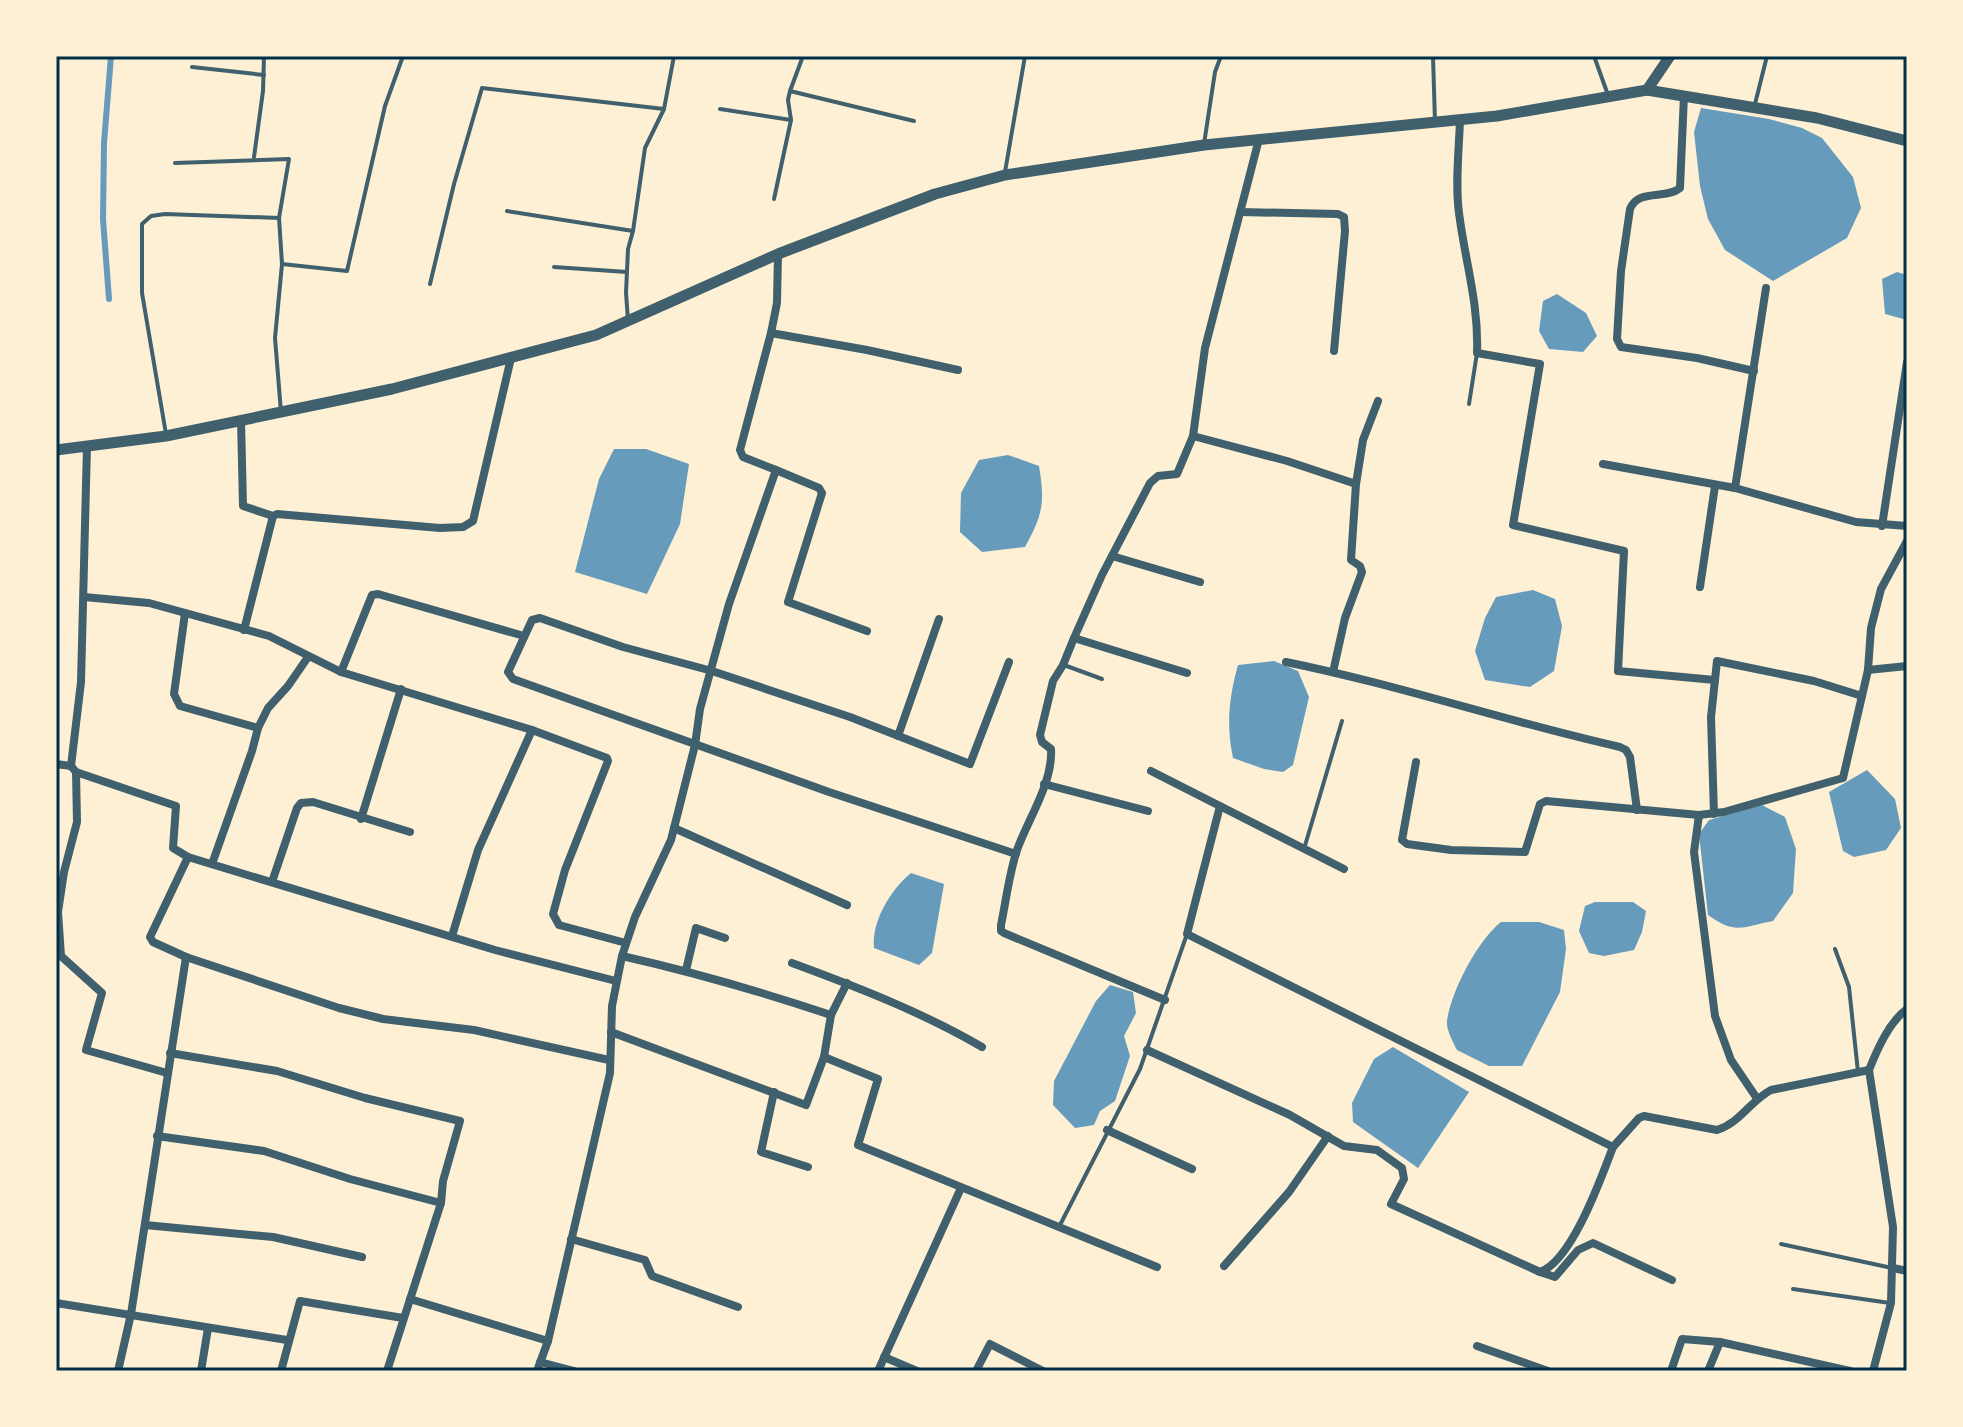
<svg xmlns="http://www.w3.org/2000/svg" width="1963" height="1427" viewBox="0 0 1963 1427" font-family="'Roboto Condensed',sans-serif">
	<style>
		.water { fill: #669bbc }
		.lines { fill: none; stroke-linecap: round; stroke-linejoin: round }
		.stream { stroke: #669bbc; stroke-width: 6 }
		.service { stroke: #3f606c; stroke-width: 4 }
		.minor { stroke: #3f606c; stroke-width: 8 }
		.tertiary { stroke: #3f606c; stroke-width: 11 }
		.neatline { fill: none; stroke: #003049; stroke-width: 3 }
	</style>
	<rect width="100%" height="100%" fill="#fdf0d5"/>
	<g class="water">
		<path d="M1701,108L1769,119L1802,128L1822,138L1853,177L1861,208L1847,238L1773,281L1725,250L1708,219L1700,186L1694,132Z"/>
		<path d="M1897,272L1907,275V320L1885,314L1882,279Z"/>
		<path d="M1557,294L1586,313L1597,336L1583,352L1549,349L1539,331L1543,301Z"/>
		<path d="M614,449H646L689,464L680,524L647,594L575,572L599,479Z"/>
		<path d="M1008,455L1039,466C1045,503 1043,514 1025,547L982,552L960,532L961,493L979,460Z"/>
		<path d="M1533,590L1555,599L1562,626L1554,671L1530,687L1485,680L1475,651L1485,618L1496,597Z"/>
		<path d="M1274,661L1298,671L1309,697L1293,765L1283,772L1264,769L1233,758C1226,725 1229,697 1238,665Z"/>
		<path d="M1867,770L1895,799L1901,828L1886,850L1854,857L1843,851L1829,792Z"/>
		<path d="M1762,805L1785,817L1796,849L1793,893L1773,921C1741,927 1736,935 1708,915L1699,834L1709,820Z"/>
		<path d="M911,873L944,884L932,953L919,965L874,948C871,922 891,889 911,873Z"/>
		<path d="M1595,902H1633L1646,911L1642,932L1634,950L1604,956L1589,953L1579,931L1585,906Z"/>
		<path d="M1501,922H1539L1564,930L1566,949L1560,992L1522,1066H1489L1457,1050C1453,1042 1446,1029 1447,1021C1451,991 1478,940 1501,922Z"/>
		<path d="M1110,985L1133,992L1136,1013L1124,1036L1130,1056L1115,1101L1100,1111L1094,1125L1075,1128L1053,1105L1054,1081L1096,1001Z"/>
		<path d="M1393,1047L1469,1092L1418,1168L1353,1122L1352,1103L1374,1059Z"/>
	</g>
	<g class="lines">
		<path class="stream" d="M109,299L103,219L104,143L111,56"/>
		<g class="service">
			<path d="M1433,56L1435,122"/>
			<path d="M1594,56L1608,95"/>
			<path d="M192,67L264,75"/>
			<path d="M790,91L914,121"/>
			<path d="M1755,104L1767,56"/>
			<path d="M720,109L791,120"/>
			<path d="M1204,144L1215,72L1221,56"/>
			<path d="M254,157L263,91L264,56"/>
			<path d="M175,163L289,159L279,218L282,264L275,338L281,412"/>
			<path d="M1005,172L1025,56"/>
			<path d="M774,199L791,120L788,100L790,91L803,56"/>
			<path d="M507,211L633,231"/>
			<path d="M282,264L347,271L385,106L403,56"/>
			<path d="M554,267L627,272"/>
			<path d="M430,284L454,184L482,88L664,109"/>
			<path d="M628,320L626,293L628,249L633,231L645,148L664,109L674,56"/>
			<path d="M1469,404L1477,353"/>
			<path d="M166,434L142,293V224L151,216L165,214L279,218"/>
			<path d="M1064,665L1102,679"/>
			<path d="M1304,849L1342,721"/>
			<path d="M1835,949L1849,987L1858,1072"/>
			<path d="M1060,1225L1140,1069L1187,934"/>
			<path d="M1781,1244L1892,1268"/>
			<path d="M1793,1289L1890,1303"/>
		</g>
		<g class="minor">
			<path d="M1684,95L1680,188C1666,200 1638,188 1630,209L1621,271L1617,339L1621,347L1697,358L1754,371"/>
			<path d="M1460,120C1459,150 1455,183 1459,213C1465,261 1479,304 1477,353L1540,364L1513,525L1624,551L1618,671L1715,680"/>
			<path d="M1240,212L1338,214L1344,217L1345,231L1334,351"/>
			<path d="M771,333L867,350L958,370"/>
			<path d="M241,420L243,506L273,516"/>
			<path d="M1193,436L1287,461L1356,484"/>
			<path d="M87,446L81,682L71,766L76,772L77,822L64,872L58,912L61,956L102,993L86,1050L167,1073"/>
			<path d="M1603,464L1735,488L1856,522L1907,526"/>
			<path d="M776,470L819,488L822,493L788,602L867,631"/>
			<path d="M1735,488L1766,288"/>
			<path d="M1882,526L1907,362"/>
			<path d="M1112,556L1200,582"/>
			<path d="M1700,587L1715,486"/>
			<path d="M84,597L149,603L269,636L341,672L532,730L607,758L608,761L565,870L553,914L559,925L626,943"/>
			<path d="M185,613L174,694L180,706L258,728"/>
			<path d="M244,630L273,516L277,514L440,528L463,527L473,521L511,358"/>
			<path d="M1074,638L1102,575L1150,483L1158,476L1177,474L1193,436L1205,348L1259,139"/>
			<path d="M1009,662L970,764L850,717L712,671L623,647L540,618L532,620L508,672L513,679L829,792L1016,854"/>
			<path d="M1286,662C1399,685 1508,722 1620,747L1626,750L1630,757L1637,810"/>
			<path d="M1868,670L1907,666"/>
			<path d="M341,672L372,595L378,594L524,636"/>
			<path d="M1333,672L1345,618L1362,572L1360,566L1351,560L1356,484L1363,440L1378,401"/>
			<path d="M898,736L939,619"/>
			<path d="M1416,762L1402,840L1407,844L1451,850L1525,852L1540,804L1546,801L1699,815L1724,812L1843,778L1868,670L1871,628L1881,589L1907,541"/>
			<path d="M56,764L71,766"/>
			<path d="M1151,771L1344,869"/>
			<path d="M76,772L176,806L173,848L188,857"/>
			<path d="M1044,784L1148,811"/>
			<path d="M1220,806L1187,934L1613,1147L1639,1118L1644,1116L1717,1130C1740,1123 1750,1101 1771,1090L1869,1070"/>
			<path d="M1714,814L1711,717L1717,661L1814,681L1862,696"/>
			<path d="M1699,815L1694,852L1715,1016L1731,1060L1756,1097"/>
			<path d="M361,819L401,689"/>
			<path d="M674,828L847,905"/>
			<path d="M212,864L252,751L258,728L268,708L288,686L308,657"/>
			<path d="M272,882L297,808L301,803L313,802L410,832"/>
			<path d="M452,936L478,850L532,730"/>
			<path d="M622,956C693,972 762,992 831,1015"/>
			<path d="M792,963C857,987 922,1012 982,1047"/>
			<path d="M686,970L696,928L725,938"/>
			<path d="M1165,1000L1004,933L1001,931V925C1006,901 1009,874 1017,850C1028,819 1053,783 1051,749L1042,742L1040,735L1053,681L1063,665L1074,638L1187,673"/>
			<path d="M611,1032L806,1105L824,1057L831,1015L847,983"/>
			<path d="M1147,1050L1290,1115L1344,1146L1377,1150L1402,1168L1404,1179L1391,1204L1540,1272C1572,1261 1601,1178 1613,1147"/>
			<path d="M170,1053L277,1071L365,1098L460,1121L443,1181L441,1203L387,1371"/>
			<path d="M824,1057L878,1079L858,1145L1157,1267"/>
			<path d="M609,1060L474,1030L383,1019L339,1008L186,957L153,942L150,937L188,857L495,950L616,981"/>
			<path d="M774,1092L761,1152L808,1167"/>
			<path d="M1107,1130L1192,1169"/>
			<path d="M157,1136L264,1151L350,1179L441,1203"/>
			<path d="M145,1225L273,1237L362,1257"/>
			<path d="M571,1239L645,1260L652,1276L738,1307"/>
			<path d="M1224,1266L1289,1192L1328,1136"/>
			<path d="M1893,1268L1907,1271"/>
			<path d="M1540,1272L1555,1277L1578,1250L1593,1243L1672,1280"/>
			<path d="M410,1299L548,1341"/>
			<path d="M56,1303L287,1340"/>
			<path d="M1477,1346L1548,1371"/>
			<path d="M884,1357L917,1371"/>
			<path d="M540,1362L574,1371"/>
			<path d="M118,1371L131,1314L186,957"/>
			<path d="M201,1371L208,1328"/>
			<path d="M281,1371L300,1301L403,1318"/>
			<path d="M537,1371L548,1341L610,1073L612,1006L622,956L635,917L671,840L695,745L700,709L729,604L776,470L743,457L740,450L771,333L777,303L778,254"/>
			<path d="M878,1371L961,1188"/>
			<path d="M976,1371L990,1344L1043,1371"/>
			<path d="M1671,1371L1682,1339L1720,1342L1850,1371"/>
			<path d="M1708,1371L1720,1342"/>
			<path d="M1873,1371L1891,1303L1893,1227L1869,1070C1877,1050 1889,1022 1907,1009"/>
		</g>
		<g class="tertiary">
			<path d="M1647,90L1817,118L1907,141"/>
			<path d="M56,450L166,436L392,389L596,335L778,254L935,194L1005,175L1204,145L1497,116L1647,90L1670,56"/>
		</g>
	</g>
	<rect width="1963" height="1427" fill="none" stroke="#fdf0d5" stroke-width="116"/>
	<rect x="58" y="58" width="1847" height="1311" class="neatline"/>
</svg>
